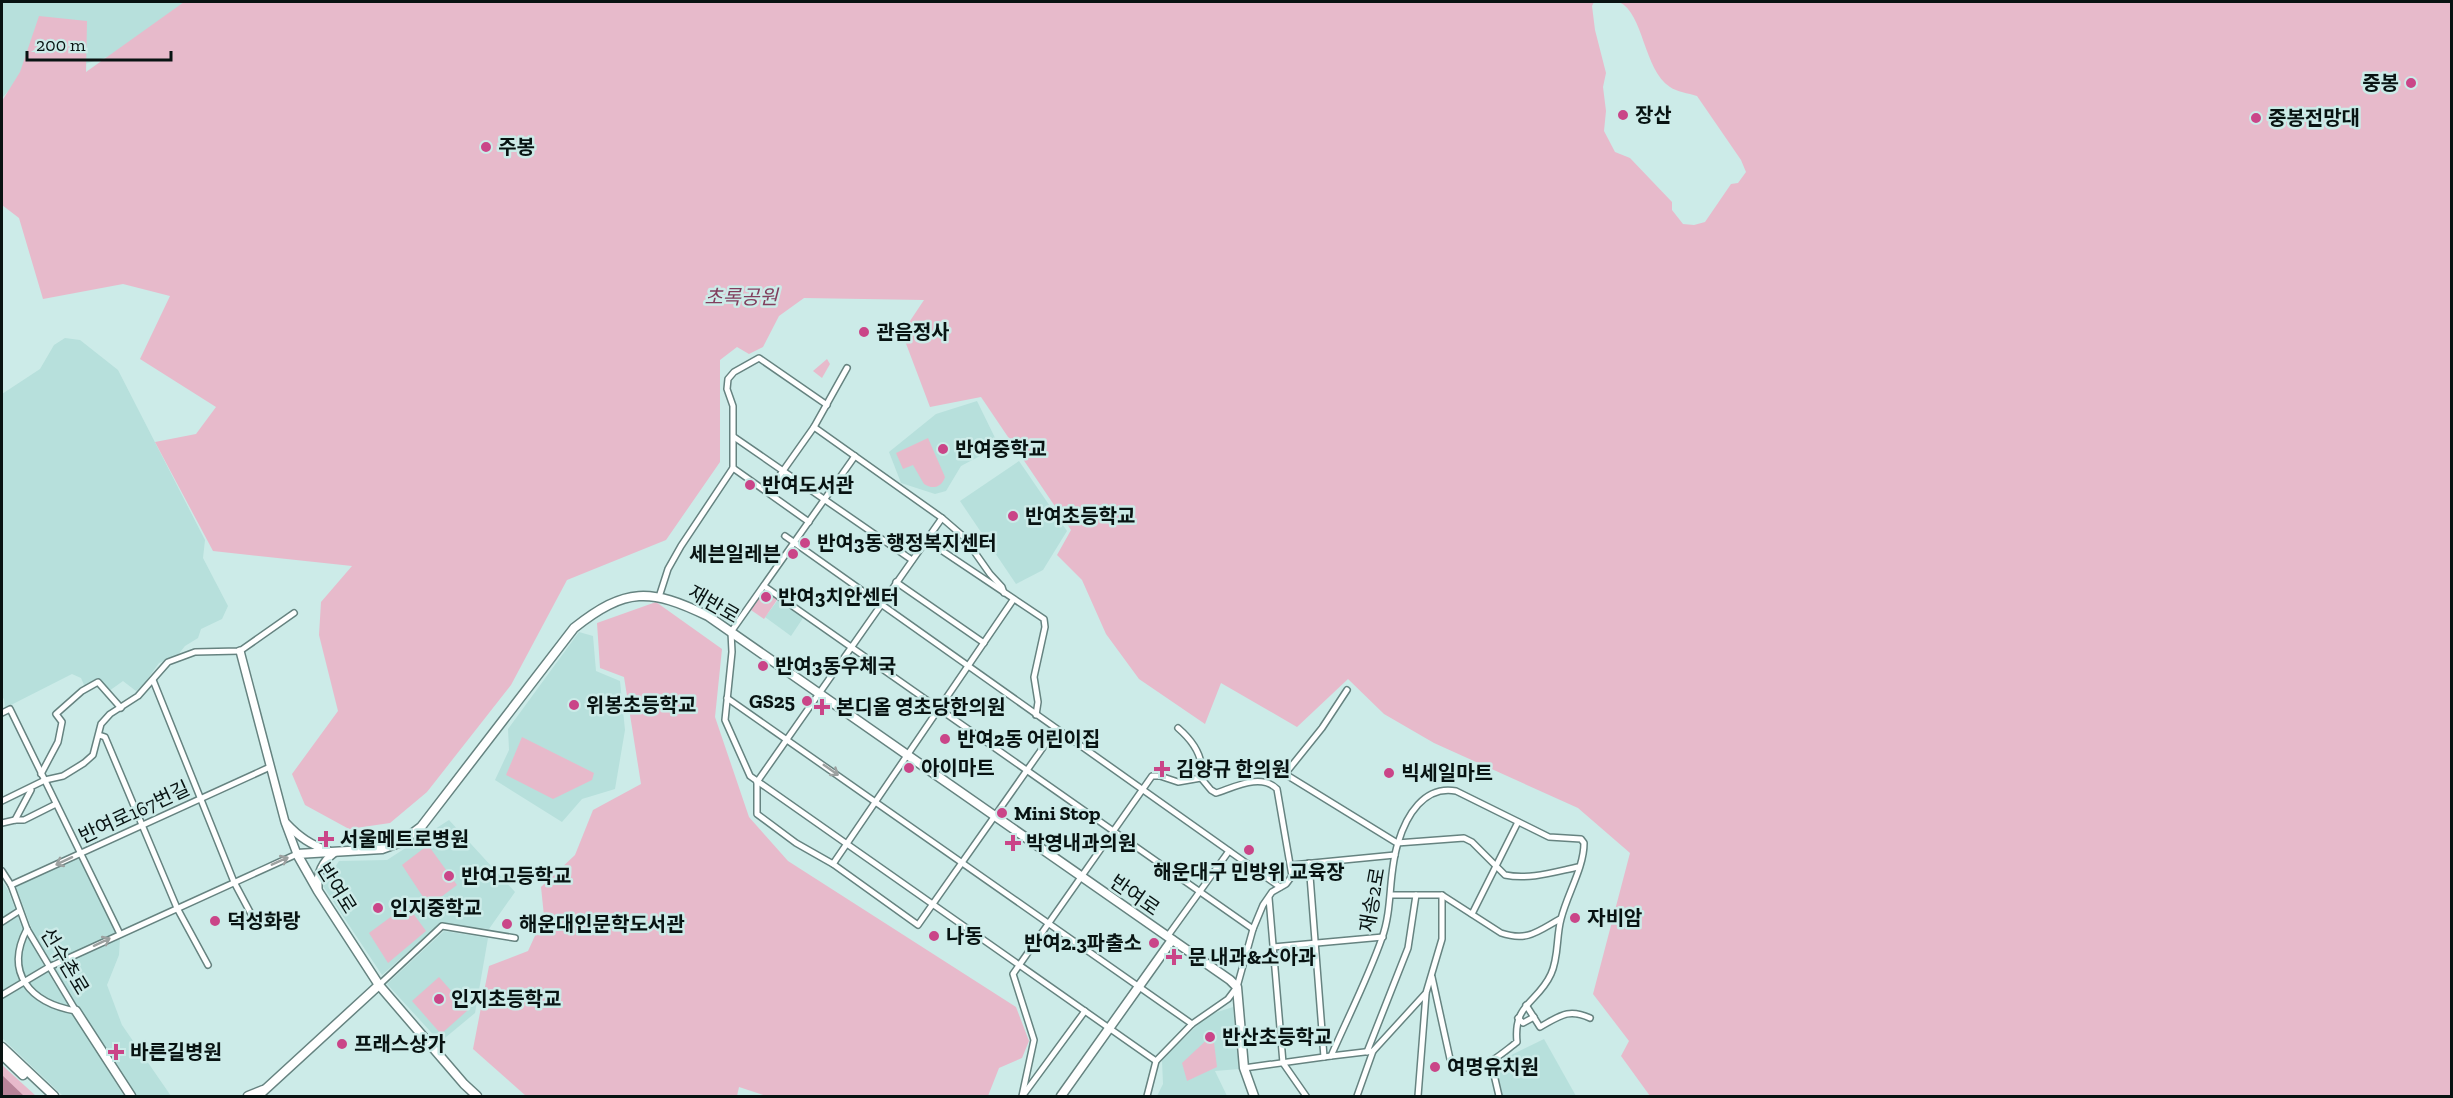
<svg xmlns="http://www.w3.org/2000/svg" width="2453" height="1098" viewBox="0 0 2453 1098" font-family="'Zilla Slab','Noto Sans KR',serif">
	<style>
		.built { fill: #b7e0dc }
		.green { fill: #e7bacb }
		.water { fill: #b88499 }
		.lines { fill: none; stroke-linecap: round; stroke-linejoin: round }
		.minor-casing { stroke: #668380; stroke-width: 8 }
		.tertiary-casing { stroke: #668380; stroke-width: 10 }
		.secondary-casing { stroke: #668380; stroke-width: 11 }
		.minor { stroke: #fff; stroke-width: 5 }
		.tertiary { stroke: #fff; stroke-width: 7 }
		.secondary { stroke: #fff; stroke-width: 8 }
		.oneway { stroke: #9ca1a0 }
		.poi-dot { fill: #ca4588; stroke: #ccebe8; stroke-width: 2 }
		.labels { text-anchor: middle; stroke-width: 5; stroke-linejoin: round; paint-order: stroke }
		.poi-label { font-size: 20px; font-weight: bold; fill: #081312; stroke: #ccebe8; text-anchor: start }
		.park-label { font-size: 20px; font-style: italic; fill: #813e5d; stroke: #ccebe8 }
		.street-label { font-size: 20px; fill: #081312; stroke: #ccebe8 }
	</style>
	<rect width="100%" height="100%" fill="#ccebe8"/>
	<g class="built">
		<path d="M2,2H195L126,51L12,87L2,98Z"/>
		<path d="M65,338L80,340L118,370L205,540L203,558L228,606L222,619L201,629L198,638L185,646L177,656L159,663L144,684L136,691L123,681L109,691L98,679L85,687L81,678L72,674L5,708L4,699L2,697V394L40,369L54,345Z"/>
		<path d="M977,401L999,446L961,466L946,491L935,494L901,483L889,452L936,414Z"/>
		<path d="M1019,461L1067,531L1043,570L1016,584L960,501Z"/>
		<path d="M778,600L803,618L791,636L765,617Z"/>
		<path d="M579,632L593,636L596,671L620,681L625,730L615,789L582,799L562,822L495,780L509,750L508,729Z"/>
		<path d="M449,820L515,892L489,929L441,923L382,975L323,886L339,861L387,860Z"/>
		<path d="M76,858H81L120,938L119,955L107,985L122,1025L171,1096H136L83,1015L33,932L16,887Z"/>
		<path d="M2,881L8,890L21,925L43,964L124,1096H63L2,1038Z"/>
		<path d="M444,931L488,938L475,1013L440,1042L387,984Z"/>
		<path d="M1233,1007L1239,1069L1215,1071L1227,1096H1157L1163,1084L1162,1060L1208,1015Z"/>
		<path d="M1544,1039L1576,1096H1503L1495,1063Z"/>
	</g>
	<g class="green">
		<path d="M184,2H1594L1592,6L1595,30L1606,73L1603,87L1606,111L1604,131L1615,152L1630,158L1672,202V210L1683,224L1694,225L1705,222L1731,184L1738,183L1746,172L1741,160L1697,96C1688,93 1677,92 1670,87C1643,69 1644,13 1619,2H2451V1096H1650L1621,1056L1629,1041L1593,994L1630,853L1578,808L1434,743L1384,714L1348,679L1297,727L1221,683L1205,724L1139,679L1106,634L1082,580L1057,555L1071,530L981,397L930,407L902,333L924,300L804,298L779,316L763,347L749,354L737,347L720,360V462L666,540L567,580L511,685L427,792L390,823L349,829L305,805L292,774L338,711L319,635L321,602L352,566L213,551L155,442L196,434L216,407L140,359L170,296L123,284L43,299L19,218L2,205V101L20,72L39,16L87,21L86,72Z"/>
		<path d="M827,359L830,364L822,378L813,371Z"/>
		<path d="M928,438L945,477C942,487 933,490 924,484L913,465L903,469L896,453Z"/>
		<path d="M764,586L779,597L764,619L748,608Z"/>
		<path d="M656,602L722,649L715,717L749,817L788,861L1016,1007L1029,1041L1022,1058L999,1068L988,1096H766L739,1087L737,1096H526L473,1049L489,966L528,951L544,916L541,887L575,855L593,810L641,784L624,677L600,668L597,623Z"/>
		<path d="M522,737L594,773L592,780L553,799L506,775Z"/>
		<path d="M428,845L457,885L429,906L402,865Z"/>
		<path d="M407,905L426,931L388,963L369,933Z"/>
		<path d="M439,977L468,1010L441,1034L412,1001Z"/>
		<path d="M1213,1034L1217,1067L1187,1081L1182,1063Z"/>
		<path d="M2,1065L36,1096H2Z"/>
	</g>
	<path class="water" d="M2,1075L24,1096H2Z"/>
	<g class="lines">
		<g class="minor-casing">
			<g id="minor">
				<path d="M814,427L942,518L964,537L990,574L1002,587L1004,593"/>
				<path d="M734,437L912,560"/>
				<path d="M855,456L731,632L732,652L725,720L750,776L1156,1061"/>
				<path d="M733,468L809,522"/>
				<path d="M768,492L814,427L847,368"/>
				<path d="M785,536L1280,887"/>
				<path d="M926,540L1044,619L1045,627L1034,677L1038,702L1036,715"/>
				<path d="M896,582L984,643"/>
				<path d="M764,586L1253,929"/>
				<path d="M659,597L668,569L681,546L733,468V406L727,389L728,379L734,372L759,358L827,405"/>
				<path d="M153,680L234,882L258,927"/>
				<path d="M1347,690L1322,728L1285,774L1397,843L1464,838L1472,842L1505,875C1529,880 1554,872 1578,867"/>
				<path d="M727,698L1192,1024"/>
				<path d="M2,713L10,709L120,934"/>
				<path d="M1178,728C1193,741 1205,757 1201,778"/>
				<path d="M99,735L105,737L177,908L208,965"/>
				<path d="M41,774L58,742L62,722L56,714L82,691L98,682L121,708"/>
				<path d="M757,782V814L796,843L833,864L918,925L1056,729"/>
				<path d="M757,782L942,518"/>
				<path d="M2,801L45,780L63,776L84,763L93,755L101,724L110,714L138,696L168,662L195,652L240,651L294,613"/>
				<path d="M15,820L31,790"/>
				<path d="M2,823L15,820H24L56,804"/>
				<path d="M1309,863L1324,1057"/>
				<path d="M833,864L1013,600"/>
				<path d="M1292,865L1395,855"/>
				<path d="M2,871L11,885L27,929L76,1011"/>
				<path d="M11,885L270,767"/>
				<path d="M1391,895H1442L1501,933C1528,942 1538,931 1560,919"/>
				<path d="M1269,898L1283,1063L1306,1096"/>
				<path d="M1472,914L1518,822"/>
				<path d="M2,922L19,911"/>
				<path d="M27,929C4,973 30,1003 76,1011"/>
				<path d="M1167,937L1229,851"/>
				<path d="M1273,947L1383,937"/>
				<path d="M379,985L442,926L515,938"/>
				<path d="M2,995L49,967L297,854"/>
				<path d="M1526,1005L1540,1027C1560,1016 1568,1008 1590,1018"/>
				<path d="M1518,1018L1523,1023L1534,1017"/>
				<path d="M1367,1052L1408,948L1416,895"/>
				<path d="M1331,1056L1373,1051L1426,993L1442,939V895"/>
				<path d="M1491,1062L1499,1096"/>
				<path d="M1244,1068L1331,1056C1348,1017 1368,978 1382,938C1393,908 1388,873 1398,843C1406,816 1424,785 1456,791L1549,837L1581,839L1584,843C1584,868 1567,894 1561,919C1556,937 1559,957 1551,974C1538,1003 1513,1003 1517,1042C1497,1057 1473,1082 1450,1059L1432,977"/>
				<path d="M1024,1094L1085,1011"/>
				<path d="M1022,1096L1034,1040L1013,974L1152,776H1160L1178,782L1201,778L1211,790L1216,793C1235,787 1261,773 1277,789L1292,876L1286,884L1272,892L1263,905L1253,929L1237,987L1228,999L1192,1024L1156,1061L1147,1096"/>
				<path d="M1357,1096L1373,1051"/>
				<path d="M1418,1096L1426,994"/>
			</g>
		</g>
		<g class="tertiary-casing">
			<g id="tertiary">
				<path d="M240,651L285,822L297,854"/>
				<path d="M286,823C299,837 311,845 329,851"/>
				<path d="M318,888C317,873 322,862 334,853"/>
			</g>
		</g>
		<g class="secondary-casing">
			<g id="secondary">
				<path d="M76,1011L131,1096"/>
				<path d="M2,1047L54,1096"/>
				<path d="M2,1055L23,1075"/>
				<path d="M248,1096L263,1090"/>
				<path d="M258,1096L379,985"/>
				<path d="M477,1096L464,1084L379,985L318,891L297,854L382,849L401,842L421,827L574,628C626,587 650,588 708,616L1230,980L1237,987L1244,1068L1254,1096"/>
				<path d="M1061,1096L1172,940"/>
			</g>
		</g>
		<use href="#minor" class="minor"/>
		<use href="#tertiary" class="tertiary"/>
		<use href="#secondary" class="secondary"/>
	</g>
	<defs><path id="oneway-shaft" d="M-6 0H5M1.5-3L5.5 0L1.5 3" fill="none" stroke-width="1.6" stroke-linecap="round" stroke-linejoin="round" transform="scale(1.5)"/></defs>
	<g class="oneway">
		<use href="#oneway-shaft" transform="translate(831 770) rotate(35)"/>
		<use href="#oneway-shaft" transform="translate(64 861) rotate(155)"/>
		<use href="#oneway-shaft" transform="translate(280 861) rotate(-24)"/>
		<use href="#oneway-shaft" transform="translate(102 942) rotate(-25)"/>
	</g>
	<g class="poi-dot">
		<circle cx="2411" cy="83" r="6"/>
		<circle cx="1623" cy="115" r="6"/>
		<circle cx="2256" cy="118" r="6"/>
		<circle cx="486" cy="147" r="6"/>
		<circle cx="864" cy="332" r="6"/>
		<circle cx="943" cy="449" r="6"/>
		<circle cx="750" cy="485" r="6"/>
		<circle cx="1013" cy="516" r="6"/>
		<circle cx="805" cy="543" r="6"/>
		<circle cx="793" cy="554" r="6"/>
		<circle cx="766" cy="597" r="6"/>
		<circle cx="763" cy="666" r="6"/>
		<circle cx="807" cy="701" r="6"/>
		<circle cx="574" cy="705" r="6"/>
		<path d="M819 698h6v6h6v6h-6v6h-6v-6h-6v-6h6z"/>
		<circle cx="945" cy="739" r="6"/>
		<circle cx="909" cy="768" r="6"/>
		<path d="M1159 760h6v6h6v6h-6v6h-6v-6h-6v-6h6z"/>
		<circle cx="1389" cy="773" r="6"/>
		<circle cx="1002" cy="813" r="6"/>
		<path d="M323 830h6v6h6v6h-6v6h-6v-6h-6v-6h6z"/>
		<path d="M1010 834h6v6h6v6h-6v6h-6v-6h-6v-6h6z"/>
		<circle cx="1249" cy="850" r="6"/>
		<circle cx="449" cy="876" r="6"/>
		<circle cx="378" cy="908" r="6"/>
		<circle cx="1575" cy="918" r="6"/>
		<circle cx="215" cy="921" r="6"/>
		<circle cx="507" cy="924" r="6"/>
		<circle cx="934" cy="936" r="6"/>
		<circle cx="1154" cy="943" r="6"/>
		<path d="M1171 948h6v6h6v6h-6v6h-6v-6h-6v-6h6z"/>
		<circle cx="439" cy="999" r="6"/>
		<circle cx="1210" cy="1037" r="6"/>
		<circle cx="342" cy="1044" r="6"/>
		<path d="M113 1043h6v6h6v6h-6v6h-6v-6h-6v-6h6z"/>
		<circle cx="1435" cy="1067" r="6"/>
	</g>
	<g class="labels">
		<g class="poi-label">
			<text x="2399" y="90" text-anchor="end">중봉</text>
			<text x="1635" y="122">장산</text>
			<text x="2268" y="125">중봉전망대</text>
			<text x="498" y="154">주봉</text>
			<text x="876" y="339">관음정사</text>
			<text x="955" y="456">반여중학교</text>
			<text x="762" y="492">반여도서관</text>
			<text x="1025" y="523">반여초등학교</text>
			<text x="817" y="550">반여3동 행정복지센터</text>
			<text x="781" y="561" text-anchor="end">세븐일레븐</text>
			<text x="778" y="604">반여3치안센터</text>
			<text x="775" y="673">반여3동우체국</text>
			<text x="795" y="708" text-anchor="end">GS25</text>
			<text x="586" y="712">위봉초등학교</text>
			<text x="836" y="714">본디올 영초당한의원</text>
			<text x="957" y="746">반여2동 어린이집</text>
			<text x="921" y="775">아이마트</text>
			<text x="1176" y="776">김양규 한의원</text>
			<text x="1401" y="780">빅세일마트</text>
			<text x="1014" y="820">Mini Stop</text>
			<text x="340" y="846">서울메트로병원</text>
			<text x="1026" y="850">박영내과의원</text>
			<text x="1249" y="879" text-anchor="middle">해운대구 민방위 교육장</text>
			<text x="461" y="883">반여고등학교</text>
			<text x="390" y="915">인지중학교</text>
			<text x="1587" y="925">자비암</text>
			<text x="227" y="928">덕성화랑</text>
			<text x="519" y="931">해운대인문학도서관</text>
			<text x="946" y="943">나동</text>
			<text x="1142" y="950" text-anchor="end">반여2.3파출소</text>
			<text x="1188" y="964">문 내과&amp;소아과</text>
			<text x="451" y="1006">인지초등학교</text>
			<text x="1222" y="1044">반산초등학교</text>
			<text x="354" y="1051">프래스상가</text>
			<text x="130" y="1059">바른길병원</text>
			<text x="1447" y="1074">여명유치원</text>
		</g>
		<g class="park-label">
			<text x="741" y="304">초록공원</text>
		</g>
		<g class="street-label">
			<text transform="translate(714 604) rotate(30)" y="7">재반로</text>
			<text transform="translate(134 812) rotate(-25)" y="7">반여로167번길</text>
			<text transform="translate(337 888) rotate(58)" y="7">반여로</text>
			<text transform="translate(1135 895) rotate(35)" y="7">반여로</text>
			<text transform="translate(1372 900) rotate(-80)" y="7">재송2로</text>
			<text transform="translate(65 961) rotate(59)" y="7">선수촌로</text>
		</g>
	</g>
	<rect width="2453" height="1098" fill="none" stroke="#081312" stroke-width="6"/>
	<path d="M27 51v9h144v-9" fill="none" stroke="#081312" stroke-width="3"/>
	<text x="36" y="51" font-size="18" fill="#081312" stroke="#ccebe8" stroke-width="4.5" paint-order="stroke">200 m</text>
</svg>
